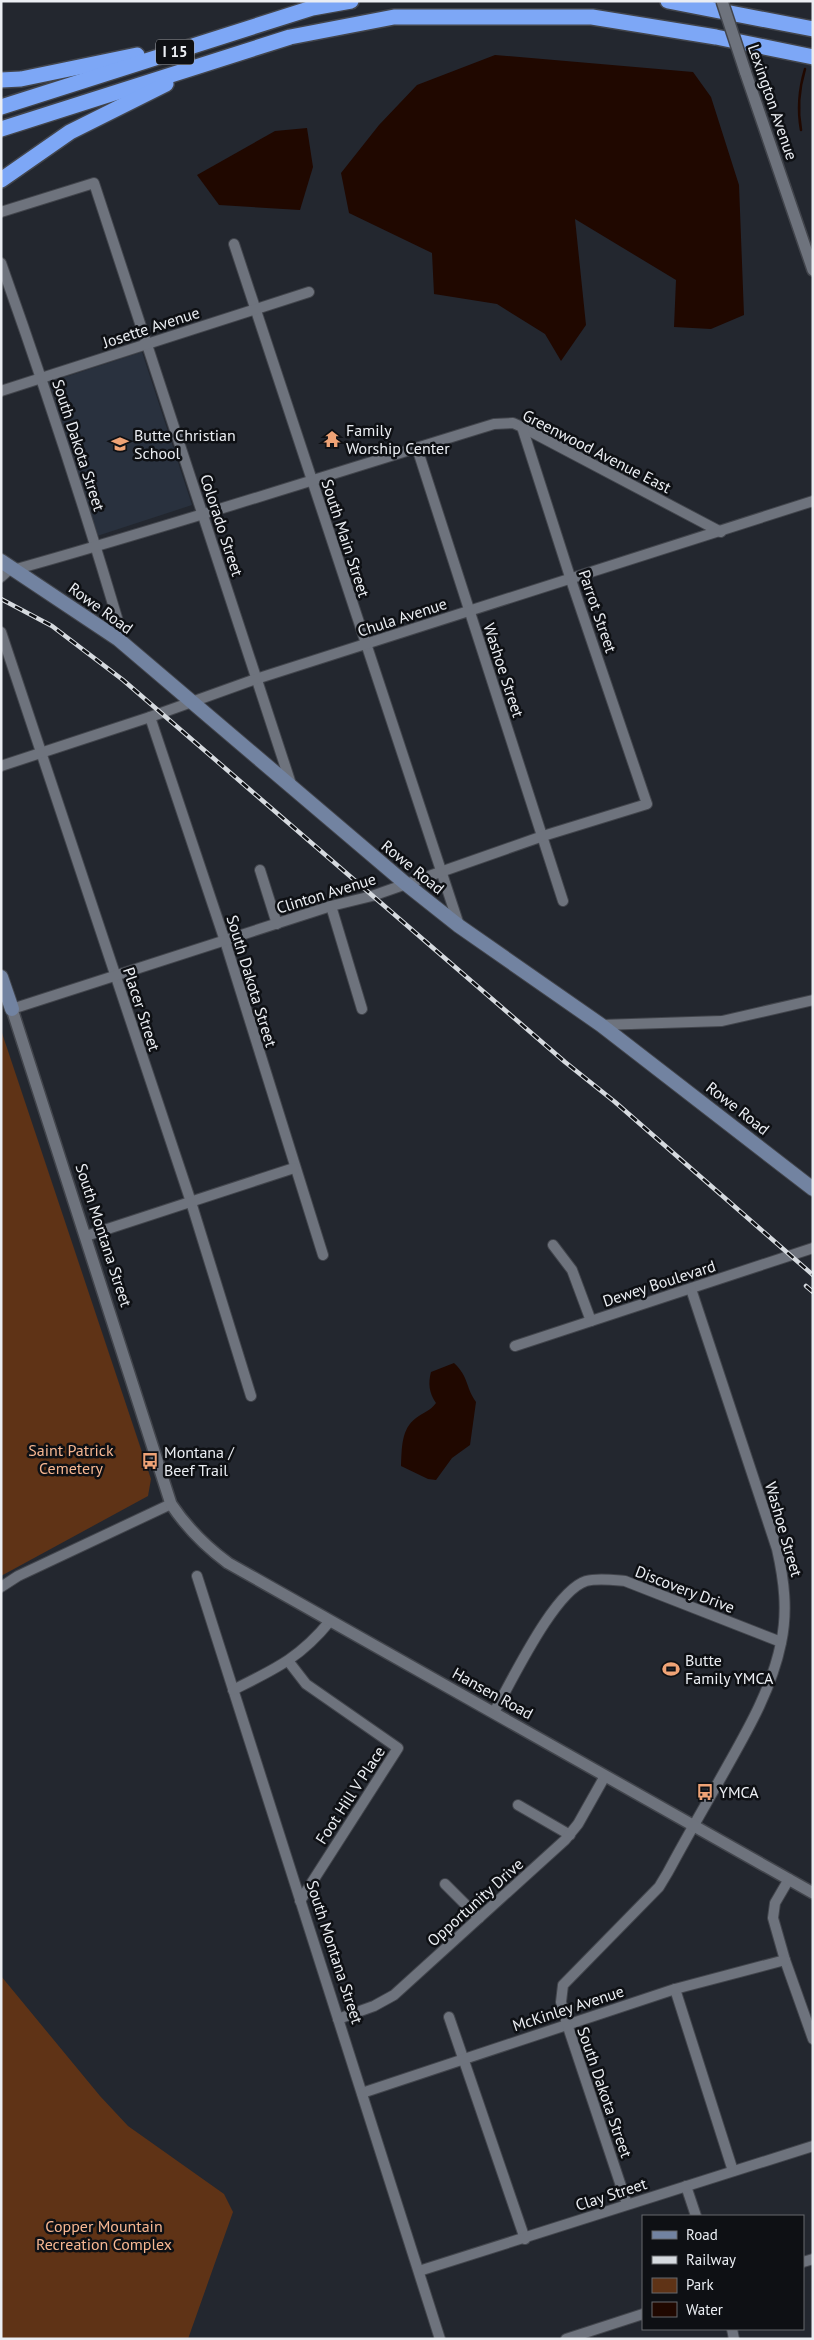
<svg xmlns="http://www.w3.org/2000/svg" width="814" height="2340" viewBox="0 0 814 2340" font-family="'PT Sans',sans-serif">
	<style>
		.built { fill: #29313e }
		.green { fill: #5f3316 }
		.water { fill: #200800 }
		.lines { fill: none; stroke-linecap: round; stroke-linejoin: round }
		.stream { stroke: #200800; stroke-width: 2.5 }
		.minor-casing { stroke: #42454c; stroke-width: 12 }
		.tertiary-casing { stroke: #42454c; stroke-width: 14 }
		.secondary-casing { stroke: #42454c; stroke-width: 16 }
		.motorway-casing { stroke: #42454c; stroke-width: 18 }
		.minor { stroke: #6e737d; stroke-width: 10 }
		.tertiary { stroke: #6e737d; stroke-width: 11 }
		.secondary { stroke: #7283a1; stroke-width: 14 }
		.motorway { stroke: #7da7f6; stroke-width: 15 }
		.rail-casing { stroke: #d6dadf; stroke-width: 4.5 }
		.rail { stroke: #0e1014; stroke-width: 2.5; stroke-dasharray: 8; stroke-linecap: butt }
		.tertiary-bridge-casing { stroke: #42454c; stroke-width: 14; stroke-linecap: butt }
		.tertiary-bridge { stroke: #6e737d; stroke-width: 11 }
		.labels { text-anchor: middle; stroke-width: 5; stroke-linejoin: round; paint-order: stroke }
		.shield { fill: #0e1014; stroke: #a9abb0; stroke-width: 1 }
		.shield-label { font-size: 15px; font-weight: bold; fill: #ebeef3 }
		.street-label { font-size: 16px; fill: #ebeef3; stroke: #0e1014 }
		.poi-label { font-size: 16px; fill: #ebeef3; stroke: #0e1014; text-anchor: start }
		.park-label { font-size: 16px; fill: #f7b792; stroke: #0e1014 }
	</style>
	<rect width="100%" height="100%" fill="#23272f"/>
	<path class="built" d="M142,352L192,505L97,536L47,383Z"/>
	<g class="green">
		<path d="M1,1030L151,1479L148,1496L1,1576Z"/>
		<path d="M1,1976L100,2096L128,2126L224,2194L233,2212L188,2339H1Z"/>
	</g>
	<g class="water">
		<path d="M495,55L693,72L711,97L739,185L744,315L711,329L674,327L676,280L575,219L586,325L561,361L545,334L497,304L434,294L432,253L349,213L341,173L379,125L417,85Z"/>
		<path d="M307,128L313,167L300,210L219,205L197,175L275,131Z"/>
		<path d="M454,1363C469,1377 465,1386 476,1402L470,1445L452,1458L436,1480L428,1479L401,1466C402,1448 401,1429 416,1418C424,1412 430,1411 436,1403C429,1393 428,1383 431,1372Z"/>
	</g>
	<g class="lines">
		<path class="stream" d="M801,130C797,108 799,89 805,69"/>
		<g class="minor-casing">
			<g id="minor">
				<path d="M1,212L94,183L292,787"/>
				<path d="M234,244L459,925"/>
				<path d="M1,263C44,384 84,505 120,628L118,639"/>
				<path d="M1,391L309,292"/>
				<path d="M417,448L563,901"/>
				<path d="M13,570C175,525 334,473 494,424L513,423L522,427L721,532"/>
				<path d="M1,577L11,568"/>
				<path d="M1,632L191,1202L251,1396"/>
				<path d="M150,717L225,941L323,1255"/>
				<path d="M1,766L150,717L256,679L813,501"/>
				<path d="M260,870L277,924"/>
				<path d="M331,906L362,1009"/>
				<path d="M12,1009L331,906L372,896L543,836L647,804L571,580L522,427"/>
				<path d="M601,1025L722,1021L813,1000"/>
				<path d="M86,1236L294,1168"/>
				<path d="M553,1245L572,1270L591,1321"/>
				<path d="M515,1346L813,1248"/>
				<path d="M197,1576L440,2339"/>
				<path d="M1,1587L18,1576L171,1504"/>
				<path d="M289,1662L306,1684L398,1748L300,1901"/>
				<path d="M233,1690C275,1669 300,1658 330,1621"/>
				<path d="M494,1712C512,1681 554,1591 586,1581C598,1578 613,1580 625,1581L781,1642"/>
				<path d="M518,1805L570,1835"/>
				<path d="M789,1879L775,1903L773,1918L785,1960L813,2039"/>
				<path d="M445,1884L479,1918"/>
				<path d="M675,1989L733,2171"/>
				<path d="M449,2017L525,2239"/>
				<path d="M338,2019L374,2006L394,1995L565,1840L578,1824L605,1776"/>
				<path d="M362,2093L675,1989L785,1960"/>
				<path d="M686,2186L696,2216"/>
				<path d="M627,2204L567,2024L561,2002L563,1985L659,1887L668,1872C687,1836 708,1801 728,1765C750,1726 772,1687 781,1643C788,1611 784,1580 777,1549L691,1289"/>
				<path d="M803,2262L813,2259"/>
				<path d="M419,2271L813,2146"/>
				<path d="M732,2329L734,2339"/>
				<path d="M566,2339L643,2314"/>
			</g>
		</g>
		<g class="tertiary-casing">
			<g id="tertiary">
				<path d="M745,71L813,270"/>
				<path d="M12,1009L171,1504C187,1528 205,1546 228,1563L813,1893"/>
			</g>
		</g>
		<g class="secondary-casing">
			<g id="secondary">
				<path d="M1,561L118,639L406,884L459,926L601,1025L813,1189"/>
				<path d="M1,977L12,1009"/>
			</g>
		</g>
		<g class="motorway-casing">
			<g id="motorway">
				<path d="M668,1L813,29"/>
				<path d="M1,80L21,79L137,55"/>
				<path d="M1,107L312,8L351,1"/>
				<path d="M1,129L290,37L394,17H592L716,37L813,57"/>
				<path d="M1,180L70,132L166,84"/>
			</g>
		</g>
		<use href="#minor" class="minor"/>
		<use href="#tertiary" class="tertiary"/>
		<use href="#secondary" class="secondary"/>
		<use href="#motorway" class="motorway"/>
		<g class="rail-casing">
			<g id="rail">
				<path d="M1,599L52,626L123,680L565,1062L615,1102L813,1275"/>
				<path d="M806,1286L813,1292"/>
			</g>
		</g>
		<use href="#rail" class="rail"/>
		<g class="tertiary-bridge-casing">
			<path id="tertiary-bridge" d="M722,1L745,71"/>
		</g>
		<use href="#tertiary-bridge" class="tertiary-bridge"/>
	</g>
	<defs>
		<g id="temple-bare" transform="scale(1.35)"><path d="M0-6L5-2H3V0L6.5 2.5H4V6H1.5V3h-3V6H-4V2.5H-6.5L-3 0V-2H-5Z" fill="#efa376" stroke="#0e1014" stroke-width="2.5" paint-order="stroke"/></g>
		<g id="school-bare" transform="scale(1.35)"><path d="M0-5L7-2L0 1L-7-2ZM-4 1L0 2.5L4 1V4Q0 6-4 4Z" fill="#efa376" stroke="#0e1014" stroke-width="2.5" paint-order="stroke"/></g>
		<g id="bus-bare" transform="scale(1.35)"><path d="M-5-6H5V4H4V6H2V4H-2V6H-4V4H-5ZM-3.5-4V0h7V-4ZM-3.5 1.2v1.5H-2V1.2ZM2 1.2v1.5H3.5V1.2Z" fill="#efa376" stroke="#0e1014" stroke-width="2.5" paint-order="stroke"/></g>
		<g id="stadium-bare" transform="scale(1.35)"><path d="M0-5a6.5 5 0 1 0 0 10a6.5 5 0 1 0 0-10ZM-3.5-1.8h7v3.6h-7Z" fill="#efa376" stroke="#0e1014" stroke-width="2.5" paint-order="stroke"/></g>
	</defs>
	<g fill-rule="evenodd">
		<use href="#temple-bare" x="332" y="439"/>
		<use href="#school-bare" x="120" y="444"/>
		<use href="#bus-bare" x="150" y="1461"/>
		<use href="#stadium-bare" x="671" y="1669"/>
		<use href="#bus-bare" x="705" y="1792"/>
	</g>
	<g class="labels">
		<rect class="shield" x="156" y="39.5" width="38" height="25" rx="4"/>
		<g class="shield-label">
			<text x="175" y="57">I 15</text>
		</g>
		<g class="street-label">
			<text transform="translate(773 102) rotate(71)" y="6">Lexington Avenue</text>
			<text transform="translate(151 327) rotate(-18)" y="6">Josette Avenue</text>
			<text transform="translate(79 445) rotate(72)" y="6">South Dakota Street</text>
			<text transform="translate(597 451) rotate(27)" y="6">Greenwood Avenue East</text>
			<text transform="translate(222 525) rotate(72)" y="6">Colorado Street</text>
			<text transform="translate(346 538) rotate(72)" y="6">South Main Street</text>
			<text transform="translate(101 608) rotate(36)" y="6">Rowe Road</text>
			<text transform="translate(598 611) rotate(71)" y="6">Parrot Street</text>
			<text transform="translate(402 617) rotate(-18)" y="6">Chula Avenue</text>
			<text transform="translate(504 670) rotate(72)" y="6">Washoe Street</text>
			<text transform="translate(413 867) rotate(39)" y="6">Rowe Road</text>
			<text transform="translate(326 893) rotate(-17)" y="6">Clinton Avenue</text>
			<text transform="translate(252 981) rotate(73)" y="6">South Dakota Street</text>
			<text transform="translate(142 1009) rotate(72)" y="6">Placer Street</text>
			<text transform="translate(738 1108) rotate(38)" y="6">Rowe Road</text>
			<text transform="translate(104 1235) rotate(72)" y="6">South Montana Street</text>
			<text transform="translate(659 1283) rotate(-18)" y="6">Dewey Boulevard</text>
			<text transform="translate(784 1529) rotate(74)" y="6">Washoe Street</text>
			<text transform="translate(685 1589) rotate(21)" y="6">Discovery Drive</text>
			<text transform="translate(493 1693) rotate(29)" y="6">Hansen Road</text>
			<text transform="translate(350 1795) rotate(-57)" y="6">Foot Hill V Place</text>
			<text transform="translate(475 1902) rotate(-42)" y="6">Opportunity Drive</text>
			<text transform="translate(335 1952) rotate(72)" y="6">South Montana Street</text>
			<text transform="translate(568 2008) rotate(-18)" y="6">McKinley Avenue</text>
			<text transform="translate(605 2092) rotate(71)" y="6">South Dakota Street</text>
			<text transform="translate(611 2194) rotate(-18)" y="6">Clay Street</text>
		</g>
		<g class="poi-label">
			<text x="346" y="436">Family<tspan x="346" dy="18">Worship Center</tspan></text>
			<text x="134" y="441">Butte Christian<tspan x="134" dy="18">School</tspan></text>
			<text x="164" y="1458">Montana /<tspan x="164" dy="18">Beef Trail</tspan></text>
			<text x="685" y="1666">Butte<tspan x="685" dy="18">Family YMCA</tspan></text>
			<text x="719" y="1798">YMCA</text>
		</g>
		<g class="park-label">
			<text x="71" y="1456">Saint Patrick<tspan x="71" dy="18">Cemetery</tspan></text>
			<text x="104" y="2232">Copper Mountain<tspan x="104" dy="18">Recreation Complex</tspan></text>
		</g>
	</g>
	<rect width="814" height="2340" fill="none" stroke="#ebeef3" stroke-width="5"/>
	<rect x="642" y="2215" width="162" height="115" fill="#0e1014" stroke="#66696d"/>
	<rect x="652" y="2231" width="25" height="8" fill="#7283a1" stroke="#66696d"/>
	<text x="686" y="2240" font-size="15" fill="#ebeef3">Road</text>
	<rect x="652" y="2256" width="25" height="8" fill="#d6dadf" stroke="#66696d"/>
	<text x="686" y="2265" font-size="15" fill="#ebeef3">Railway</text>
	<rect x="652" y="2278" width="25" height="15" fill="#5f3316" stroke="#66696d"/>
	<text x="686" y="2290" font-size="15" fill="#ebeef3">Park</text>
	<rect x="652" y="2302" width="25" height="15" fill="#200800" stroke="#66696d"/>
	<text x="686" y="2315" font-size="15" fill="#ebeef3">Water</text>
</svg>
